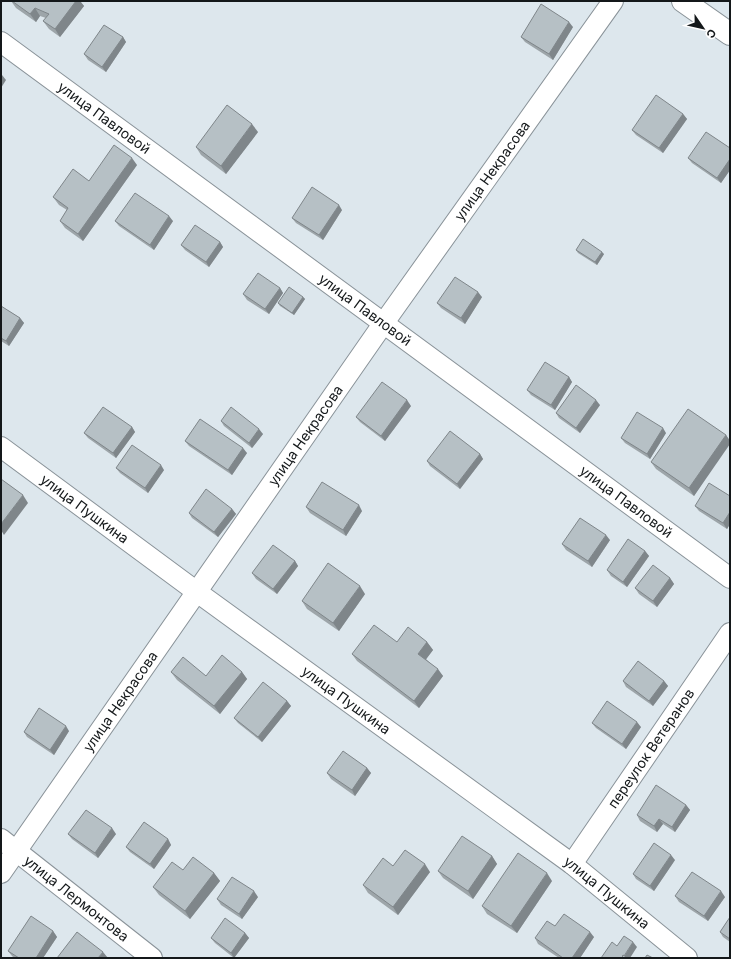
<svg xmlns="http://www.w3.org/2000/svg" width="731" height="959" viewBox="0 0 731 959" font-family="Inter,sans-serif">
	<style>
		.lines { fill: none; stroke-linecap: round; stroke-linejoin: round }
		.street-casing { stroke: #8a9399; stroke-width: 22 }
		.secondary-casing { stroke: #8a9399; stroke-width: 24 }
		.street { stroke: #fff; stroke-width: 20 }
		.secondary { stroke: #fff; stroke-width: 22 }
		.wall { fill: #9da5a9 }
		.shaded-wall { fill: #7f868a }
		.building { fill: #b6c0c5; stroke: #7f868a }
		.labels { text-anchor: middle; stroke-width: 3.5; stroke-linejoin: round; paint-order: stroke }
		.street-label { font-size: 14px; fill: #14181a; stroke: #fff }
	</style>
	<rect width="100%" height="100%" fill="#dde7ed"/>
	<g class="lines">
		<g class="street-casing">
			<g id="street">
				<path id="s1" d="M1,42L730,578"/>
				<path id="s2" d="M1,447L197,592L572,864L687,958"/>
				<path id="s3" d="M1,839L152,958"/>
				<path id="s4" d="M572,864L730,633"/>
				<path id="s5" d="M1,873L383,324L613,1"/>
			</g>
		</g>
		<g class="secondary-casing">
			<path id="secondary" d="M683,1L730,34"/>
		</g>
		<use href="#street" class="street"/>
		<use href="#secondary" class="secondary"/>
	</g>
	<g class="wall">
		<path d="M11,1H80L84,6L60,37L49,29L43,21L46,18L40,16L36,22L16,8Z"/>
		<path d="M573,27L553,60L525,42L521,37Z"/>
		<path d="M123,37L126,42L106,72L88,60L84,54Z"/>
		<path d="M683,114L687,119L663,153L636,135L632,130Z"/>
		<path d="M258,132L226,174L201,155L196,147Z"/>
		<path d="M730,148V170L721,183L692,163L688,158Z"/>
		<path d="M137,165L83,241L65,228L60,221L67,210L59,205L53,197L89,181Z"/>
		<path d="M342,210L323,240L296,223L292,218Z"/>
		<path d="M115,221H173L154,250L119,226Z"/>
		<path d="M220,242L223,247L209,267L185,250L181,245Z"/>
		<path d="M576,250L604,254L597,265L578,253Z"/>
		<path d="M280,288L283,293L269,314L247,300L243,294Z"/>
		<path d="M303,297L305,299L294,315L280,306L278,303Z"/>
		<path d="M482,297L465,324L441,308L437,303Z"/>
		<path d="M1,306L20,318L24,323L9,346L1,341Z"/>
		<path d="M569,377L572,382L555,410L531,395L527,390Z"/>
		<path d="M600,405L580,433L559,418L556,413Z"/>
		<path d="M411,406L385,441L360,422L356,417Z"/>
		<path d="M221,421L263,434L252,448L224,426Z"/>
		<path d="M132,427L135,432L116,458L88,438L84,433Z"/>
		<path d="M666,433L650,459L625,443L621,438Z"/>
		<path d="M726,435L730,441L694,496L656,469L651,462Z"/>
		<path d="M185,441L247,453L232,475L189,446Z"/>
		<path d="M480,454L483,459L460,489L430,466L427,461Z"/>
		<path d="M116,468L164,470L148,493L120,473Z"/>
		<path d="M730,496V524L727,529L699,511L695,506Z"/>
		<path d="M306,507L362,511L346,536L310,513Z"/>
		<path d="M232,509L236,514L218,537L192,518L189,513Z"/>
		<path d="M610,540L592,567L566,550L562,544Z"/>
		<path d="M645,551L649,556L627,587L611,576L607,570Z"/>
		<path d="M295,561L298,566L277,594L256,579L252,573Z"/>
		<path d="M670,578L674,584L657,607L639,594L635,588Z"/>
		<path d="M365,594L339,631L307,609L302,601Z"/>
		<path d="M397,642H427L433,650L426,659L443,676L419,708L357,661L352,654Z"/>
		<path d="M171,672L206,676L242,672L247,679L220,714L177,680Z"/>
		<path d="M623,681H664L668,686L653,706L626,687Z"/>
		<path d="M287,701L291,706L262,742L238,723L234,718Z"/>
		<path d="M592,723L641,727L626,749L596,728Z"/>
		<path d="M69,731L54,755L27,737L24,732Z"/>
		<path d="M367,768L371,773L355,796L331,779L327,773Z"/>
		<path d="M686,805L690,810L675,832L663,824L657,832L640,821L637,815Z"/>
		<path d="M68,834H116L98,858L72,839Z"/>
		<path d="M168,839L171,845L154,869L130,852L126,847Z"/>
		<path d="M492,856L497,864L473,899L443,878L438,871Z"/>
		<path d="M675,860L654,891L636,879L633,874Z"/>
		<path d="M393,866L430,872L398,915L368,893L363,885Z"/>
		<path d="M183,870L214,873L220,881L190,919L159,895L153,887Z"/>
		<path d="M552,881L517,933L487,914L482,906Z"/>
		<path d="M675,896L725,897L708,921L679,902Z"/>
		<path d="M258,897L242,919L221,905L217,899Z"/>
		<path d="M730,917V942L723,937L720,932Z"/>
		<path d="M555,926L594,937L580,958H559L538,944L535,938Z"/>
		<path d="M53,931L57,937L43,958H14L12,956L8,951Z"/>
		<path d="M245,933L249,938L234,958L215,943L211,938Z"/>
	</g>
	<g class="shaded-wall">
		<path d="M76,1H80L84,6L60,37L55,29Z"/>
		<path d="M35,8L40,16L36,22L30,14Z"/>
		<path d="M569,22L573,27L553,60L549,54Z"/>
		<path d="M123,37L126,42L106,72L102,67Z"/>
		<path d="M2,75L6,80L1,88V77Z"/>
		<path d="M683,114L687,119L663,153L659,148Z"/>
		<path d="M252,124L258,132L226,174L221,166Z"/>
		<path d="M132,158L137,165L83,241L78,234Z"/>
		<path d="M730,159V170L721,183L717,178Z"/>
		<path d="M339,205L342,210L323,240L319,235Z"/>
		<path d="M169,216L173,221L154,250L150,245Z"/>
		<path d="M220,242L223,247L209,267L206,262Z"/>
		<path d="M602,252L604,254L597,265L595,262Z"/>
		<path d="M280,288L283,293L269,314L265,309Z"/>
		<path d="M478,292L482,297L465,324L461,318Z"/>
		<path d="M303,297L305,299L294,315L292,313Z"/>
		<path d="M20,318L24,323L9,346L6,341Z"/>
		<path d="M569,377L572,382L555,410L551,405Z"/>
		<path d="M407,400L411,406L385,441L381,436Z"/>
		<path d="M596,400L600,405L580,433L576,428Z"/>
		<path d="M132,427L135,432L116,458L113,453Z"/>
		<path d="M663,428L666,433L650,459L647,454Z"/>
		<path d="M259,429L263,434L252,448L249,443Z"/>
		<path d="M726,435L730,441V444L694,496L689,488Z"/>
		<path d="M243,448L247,453L232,475L228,470Z"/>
		<path d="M480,454L483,459L460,489L457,484Z"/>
		<path d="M161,465L164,470L148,493L145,488Z"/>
		<path d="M23,495L28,503L4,535L1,530V524Z"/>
		<path d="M359,505L362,511L346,536L343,530Z"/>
		<path d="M232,509L236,514L218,537L214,532Z"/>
		<path d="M730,512V524L727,529L723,523Z"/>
		<path d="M606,535L610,540L592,567L588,561Z"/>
		<path d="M645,551L649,556L627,587L623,582Z"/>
		<path d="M295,561L298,566L277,594L273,589Z"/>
		<path d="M670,578L674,584L657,607L653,601Z"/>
		<path d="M360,586L365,594L339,631L333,623Z"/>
		<path d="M427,642L433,650L424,662L418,654Z"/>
		<path d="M438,669L443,676L419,708L414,701Z"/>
		<path d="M242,672L247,679L220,714L214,706Z"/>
		<path d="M664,681L668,686L653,706L649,701Z"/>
		<path d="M287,701L291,706L262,742L258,737Z"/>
		<path d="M637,722L641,727L626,749L622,744Z"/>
		<path d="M66,726L69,731L54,755L50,750Z"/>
		<path d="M367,768L371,773L355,796L352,790Z"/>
		<path d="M686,805L690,810L675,832L672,827Z"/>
		<path d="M659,819L663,824L657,832L654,826Z"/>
		<path d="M112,828L116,834L98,858L95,853Z"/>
		<path d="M168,839L171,845L154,869L150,864Z"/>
		<path d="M671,855L675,860L654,891L650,886Z"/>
		<path d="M492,856L497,864L473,899L468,891Z"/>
		<path d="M425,864L430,872L398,915L393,907Z"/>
		<path d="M214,873L220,881L190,919L185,911Z"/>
		<path d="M547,873L552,881L517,933L511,926Z"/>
		<path d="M254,891L258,897L242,919L239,914Z"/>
		<path d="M721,891L725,897L708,921L704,916Z"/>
		<path d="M53,931L57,937L43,958H36Z"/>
		<path d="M590,932L594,937L580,958H572Z"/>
		<path d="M245,933L249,938L234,958L231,953Z"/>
		<path d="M633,942L637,947L630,958H623Z"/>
		<path d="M103,952L108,958H98Z"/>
	</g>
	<g class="building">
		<path d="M12,1H76L55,29L43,21L49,14L35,8L30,14Z"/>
		<path d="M541,4L569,22L549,54L521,37Z"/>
		<path d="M104,25L123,37L102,67L84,54Z"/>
		<path d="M656,95L683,114L659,148L632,130Z"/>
		<path d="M227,105L252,124L221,166L196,147Z"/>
		<path d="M706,132L730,148V159L717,178L688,158Z"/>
		<path d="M114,145L132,158L78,234L60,221L68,208L53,197L73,169L89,181Z"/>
		<path d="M312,187L339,205L319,235L292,218Z"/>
		<path d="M135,193L169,216L150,245L115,221Z"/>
		<path d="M195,225L220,242L206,262L181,245Z"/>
		<path d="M583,239L602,252L595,262L576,250Z"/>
		<path d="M258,273L280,288L265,309L243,294Z"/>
		<path d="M455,277L478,292L461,318L437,303Z"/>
		<path d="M289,287L303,297L292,313L278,303Z"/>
		<path d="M1,306L20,318L6,341L1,338Z"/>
		<path d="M545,362L569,377L551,405L527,390Z"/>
		<path d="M382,382L407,400L381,436L356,417Z"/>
		<path d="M576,385L596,400L576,428L556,413Z"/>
		<path d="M103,407L132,427L113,453L84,433Z"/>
		<path d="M231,407L259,429L249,443L221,421Z"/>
		<path d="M688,409L726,435L689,488L651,462Z"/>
		<path d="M637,412L663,428L647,454L621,438Z"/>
		<path d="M200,419L243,448L228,470L185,441Z"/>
		<path d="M450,431L480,454L457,484L427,461Z"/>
		<path d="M132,445L161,465L145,488L116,468Z"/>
		<path d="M1,479L23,495L1,524Z"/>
		<path d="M322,482L359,505L343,530L306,507Z"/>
		<path d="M709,483L730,496V512L723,523L695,506Z"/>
		<path d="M206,489L232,509L214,532L189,513Z"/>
		<path d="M580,518L606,535L588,561L562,544Z"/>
		<path d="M628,539L645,551L623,582L607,570Z"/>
		<path d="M273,545L295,561L273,589L252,573Z"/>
		<path d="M328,563L360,586L333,623L302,601Z"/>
		<path d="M653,565L670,578L653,601L635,588Z"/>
		<path d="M374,625L397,642L408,627L427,642L418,654L438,669L414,701L352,654Z"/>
		<path d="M222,655L242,672L214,706L171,672L183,657L206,676Z"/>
		<path d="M638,661L664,681L649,701L623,681Z"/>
		<path d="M263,682L287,701L258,737L234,718Z"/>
		<path d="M607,701L637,722L622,744L592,723Z"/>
		<path d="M39,708L66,726L50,750L24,732Z"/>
		<path d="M343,751L367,768L352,790L327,773Z"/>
		<path d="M656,785L686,805L672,827L659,819L654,826L637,815Z"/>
		<path d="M86,810L112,828L95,853L68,834Z"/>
		<path d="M144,822L168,839L150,864L126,847Z"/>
		<path d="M462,836L492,856L468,891L438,871Z"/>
		<path d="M654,843L671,855L650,886L633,874Z"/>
		<path d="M405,850L425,864L393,907L363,885L383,858L393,866Z"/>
		<path d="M518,853L547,873L511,926L482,906Z"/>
		<path d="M193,857L214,873L185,911L153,887L172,862L183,870Z"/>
		<path d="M692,872L721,891L704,916L675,896Z"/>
		<path d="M232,877L254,891L239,914L217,899Z"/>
		<path d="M564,914L590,932L572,958H563L535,938L547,921L555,926Z"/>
		<path d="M31,916L53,931L36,958H19L8,951Z"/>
		<path d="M730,917V939L720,932Z"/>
		<path d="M225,918L245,933L231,953L211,938Z"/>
		<path d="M77,932L103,952L98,958H57Z"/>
		<path d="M624,936L633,942L624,956L623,955L622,958H601L612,942L617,946Z"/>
		<path d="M623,955L628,958H622Z"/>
		<path d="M647,955L653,958H645Z"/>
	</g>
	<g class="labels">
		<g class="street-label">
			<text dy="5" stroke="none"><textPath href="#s1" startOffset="128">улица Павловой</textPath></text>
			<text dy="5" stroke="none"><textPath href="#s5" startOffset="857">улица Некрасова</textPath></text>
			<text dy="5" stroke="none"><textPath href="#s1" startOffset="452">улица Павловой</textPath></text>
			<text dy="5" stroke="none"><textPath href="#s5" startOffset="533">улица Некрасова</textPath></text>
			<text dy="5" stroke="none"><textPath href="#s1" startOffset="776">улица Павловой</textPath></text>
			<text dy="5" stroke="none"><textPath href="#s2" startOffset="104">улица Пушкина</textPath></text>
			<text dy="5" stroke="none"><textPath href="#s2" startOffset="428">улица Пушкина</textPath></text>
			<text dy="5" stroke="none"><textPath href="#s5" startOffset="209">улица Некрасова</textPath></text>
			<text dy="5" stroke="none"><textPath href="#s4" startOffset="140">переулок Ветеранов</textPath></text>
			<text dy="5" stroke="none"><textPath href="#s2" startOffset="752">улица Пушкина</textPath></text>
			<text dy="5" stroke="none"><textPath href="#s3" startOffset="96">улица Лермонтова</textPath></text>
		</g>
	</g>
	<rect width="731" height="959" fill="none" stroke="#14181a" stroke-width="4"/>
	<g transform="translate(703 28) rotate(124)" stroke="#ffffff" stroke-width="3" paint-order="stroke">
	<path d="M0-3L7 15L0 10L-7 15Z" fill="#14181a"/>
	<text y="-6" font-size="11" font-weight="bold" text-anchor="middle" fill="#14181a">С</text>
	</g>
</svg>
